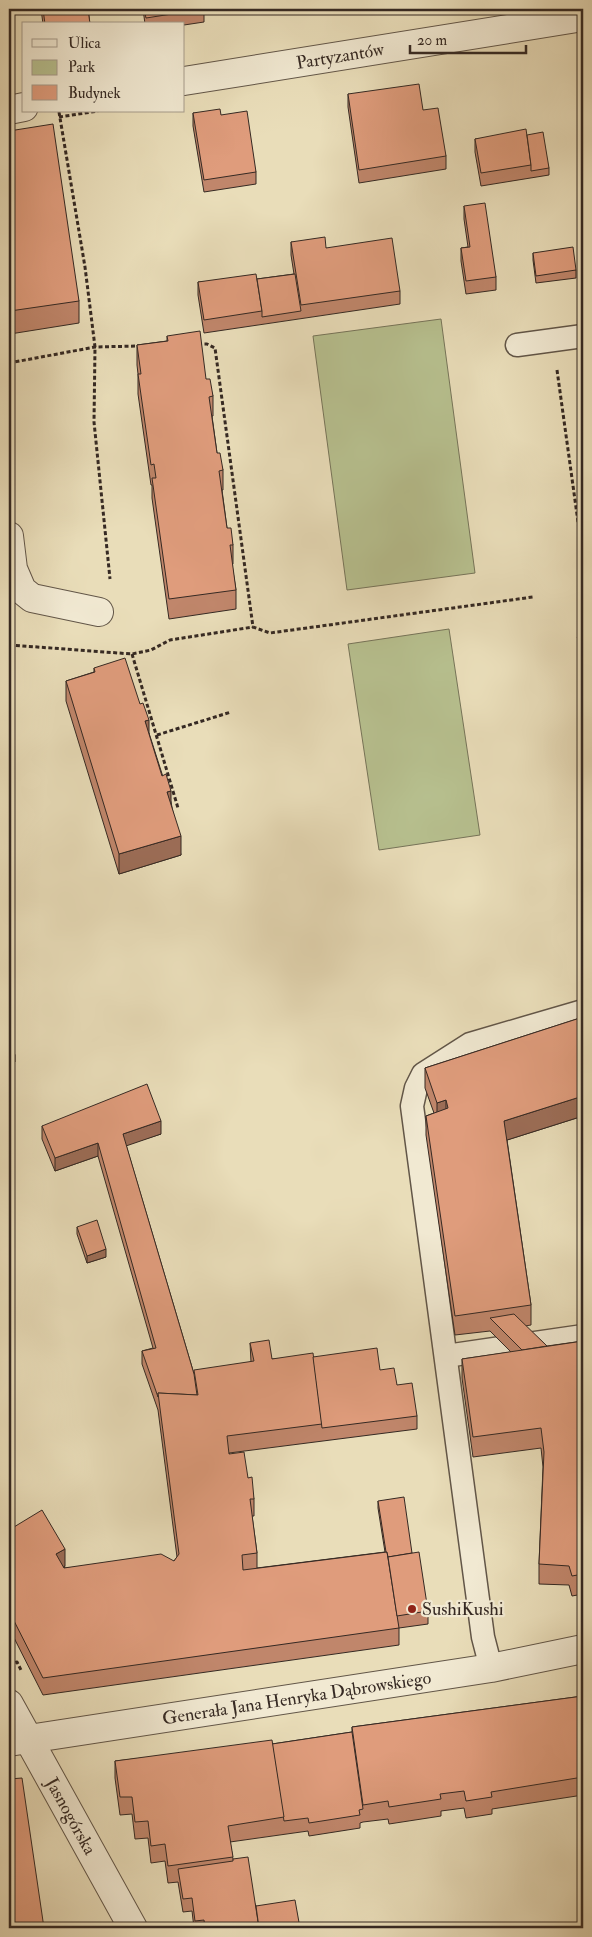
<svg xmlns="http://www.w3.org/2000/svg" width="592" height="1937" viewBox="0 0 592 1937" font-family="'IM FELL Double Pica',serif">
	<style>
		.green { fill: #b7c08f; stroke: #767459 }
		.lines { fill: none; stroke-linecap: round; stroke-linejoin: round }
		.service-casing { stroke: #625648; stroke-width: 25 }
		.minor-casing { stroke: #625648; stroke-width: 30 }
		.tertiary-casing { stroke: #625648; stroke-width: 30 }
		.path { stroke: #352923; stroke-width: 3; stroke-dasharray: 4 2.5; stroke-linecap: butt }
		.service { stroke: #f1e9d2; stroke-width: 22 }
		.minor { stroke: #f1e9d2; stroke-width: 28 }
		.tertiary { stroke: #f1e9d2; stroke-width: 28 }
		.wall { fill: #c0866b; stroke: #352923 }
		.shaded-wall { fill: #9c6d57; stroke: #352923 }
		.building { fill: #df9c7c; stroke: #352923 }
		.poi-dot { fill: #8f2418; stroke: #f1e9d2; stroke-width: 2 }
		.labels { text-anchor: middle; stroke-width: 4.5; stroke-linejoin: round; paint-order: stroke }
		.street-label { font-size: 18px; fill: #352923; stroke: #f1e9d2 }
		.poi-label { font-size: 18px; fill: #352923; stroke: #f1e9d2; text-anchor: start }
	</style>
	<rect width="100%" height="100%" fill="#e9ddb9"/>
	<filter id="stains"><feTurbulence type="fractalNoise" baseFrequency=".004" numOctaves="4"/><feColorMatrix values="0 0 0 0 .2 0 0 0 0 .09 0 0 0 0 .02 0 0 0 .5 -.17"/></filter>
	<radialGradient id="worn" r=".72"><stop offset=".6" stop-color="#630" stop-opacity="0"/><stop offset="1" stop-color="#630" stop-opacity=".3"/></radialGradient>
	<g class="green">
		<path d="M441,319L475,573L347,590L313,336Z"/>
		<path d="M449,629L480,835L379,850L348,644Z"/>
	</g>
	<g class="lines">
		<g class="service-casing">
			<g id="service">
				<path d="M517,345L583,336"/>
				<path d="M446,1356L583,1336"/>
				<path d="M491,1668L483,1637L412,1106L416,1088L423,1074L470,1044L583,1011"/>
			</g>
		</g>
		<g class="minor-casing">
			<g id="minor">
				<path id="s1" d="M184,81L583,17"/>
				<path d="M9,110L24,107"/>
				<path d="M9,536L13,569L22,590L32,598L99,612"/>
				<path id="s2" d="M9,1704L133,1928"/>
			</g>
		</g>
		<g class="tertiary-casing">
			<g id="tertiary">
				<path id="s3" d="M9,1742L491,1668L583,1649"/>
			</g>
		</g>
		<g class="path">
			<path d="M59,112L85,267L95,347L94,422L110,579"/>
			<path d="M59,117L98,111"/>
			<path d="M198,344H207L215,348L253,627L270,633L533,597"/>
			<path d="M9,363L95,347L139,346"/>
			<path d="M557,370L583,558"/>
			<path d="M583,625L578,635L583,667"/>
			<path d="M9,638L10,645L132,654L151,650L170,640L253,627"/>
			<path d="M132,654L178,808"/>
			<path d="M157,735L231,712"/>
			<path d="M9,1664L17,1662L22,1672"/>
		</g>
		<use href="#service" class="service"/>
		<use href="#minor" class="minor"/>
		<use href="#tertiary" class="tertiary"/>
	</g>
	<g class="wall">
		<path d="M41,9H88L90,24H43Z"/>
		<path d="M143,9H204V22L184,25V24H145Z"/>
		<path d="M248,9H285L249,14Z"/>
		<path d="M348,94L423,110L446,156V169L359,183L348,107Z"/>
		<path d="M193,113L221,115L256,172V184L204,192L193,126Z"/>
		<path d="M9,131L79,301V323L10,334L9,324Z"/>
		<path d="M527,135L549,168V175L481,186L475,152V139Z"/>
		<path d="M464,206L496,277V290L466,294L461,261V248L468,247L464,219Z"/>
		<path d="M291,242L326,248L400,291V304L204,333L198,295V282L257,279L294,274L291,255Z"/>
		<path d="M533,253L576,270V278L536,283L533,260Z"/>
		<path d="M167,336L206,379L213,396V416H212L217,453L223,470V490H222L227,528L233,545V564L232,565L236,590V609L169,619L152,498V485H151L138,394V374L137,365V345L167,341Z"/>
		<path d="M581,351H583V386L581,368Z"/>
		<path d="M94,668L149,733L171,802L181,855L119,874L66,701V681L94,672Z"/>
		<path d="M583,1017V1116L507,1140L531,1305V1325L525,1326L547,1346L583,1341V1594L572,1596L569,1585L539,1584V1564L543,1467L541,1448L473,1457L462,1378V1359L511,1352L490,1331L455,1335L426,1135V1116L434,1113L425,1088V1068Z"/>
		<path d="M42,1126L161,1134L126,1145L194,1374L251,1362L250,1343L272,1359L313,1357L380,1370L397,1385L417,1416V1429L229,1453L248,1478L254,1499V1516H252L257,1553V1568L385,1552L378,1508V1501L412,1553L428,1611V1624L399,1628V1645L43,1695L9,1628V1530L65,1566L64,1568L174,1561L177,1557L158,1410L142,1364V1351L153,1348L98,1156L55,1171L42,1139Z"/>
		<path d="M77,1227L106,1257L87,1263L77,1234Z"/>
		<path d="M583,1696V1795L492,1809V1814L466,1818L464,1808L441,1811V1816L389,1824L388,1819L363,1822L360,1823V1828L309,1836L308,1831L230,1842L233,1859L256,1906L300,1928H194L192,1911L183,1912L178,1882L168,1883L165,1861L151,1863L148,1838L135,1839L132,1814L120,1815L115,1778V1761L272,1744L352,1732V1727Z"/>
	</g>
	<g class="shaded-wall">
		<path d="M149,720V740L145,721Z"/>
		<path d="M171,791V811L167,792Z"/>
		<path d="M181,836V855L119,874V854Z"/>
		<path d="M15,1055V1062L9,1065V1058Z"/>
		<path d="M583,1096V1116L504,1141V1121Z"/>
		<path d="M446,1100V1120L437,1123V1103Z"/>
		<path d="M161,1121V1134L123,1147V1134Z"/>
		<path d="M98,1143V1156L55,1171V1158Z"/>
		<path d="M106,1249V1257L87,1263V1256Z"/>
		<path d="M65,1549V1566L56,1571V1554Z"/>
	</g>
	<g class="building">
		<path d="M43,9H88L90,24H45Z"/>
		<path d="M144,9H204L146,18Z"/>
		<path d="M419,84L423,110L438,108L446,156L359,170L348,94Z"/>
		<path d="M220,109L221,115L247,111L256,172L204,180L193,113Z"/>
		<path d="M53,124L79,301L10,311L9,302V131Z"/>
		<path d="M526,129L531,165L481,173L475,139Z"/>
		<path d="M543,132L549,168L531,171V165L527,135Z"/>
		<path d="M485,203L496,277L466,281L461,248L470,247L464,206Z"/>
		<path d="M325,237L326,248L392,238L400,291L301,305L291,242Z"/>
		<path d="M573,247L576,270L536,276L533,253Z"/>
		<path d="M256,274L262,311L204,320L198,282Z"/>
		<path d="M295,274L301,311L262,317V311L257,279Z"/>
		<path d="M200,331L206,379H210L213,396L209,397L217,453H220L223,470L219,471L227,528H231L233,545H230L236,590L169,599L152,478H156L154,464L151,465L138,374H141L137,345L168,341L167,336Z"/>
		<path d="M581,351H583V369Z"/>
		<path d="M125,658L140,704L143,703L149,720L145,721L162,776L166,774L171,791L167,792L181,836L119,854L66,681L95,672L94,668Z"/>
		<path d="M583,1017V1096L504,1121L531,1305L455,1316L426,1116L448,1108L446,1100L437,1103L425,1068Z"/>
		<path d="M9,1038L15,1055L9,1058Z"/>
		<path d="M147,1084L161,1121L123,1134L194,1374L197,1395L158,1393V1397L142,1351L156,1348L98,1143L55,1158L42,1126Z"/>
		<path d="M97,1220L106,1249L87,1256L77,1227Z"/>
		<path d="M514,1314L547,1346L522,1350L490,1318Z"/>
		<path d="M269,1340L272,1359L313,1353L322,1424L227,1436L229,1454L244,1452L248,1478L252,1477L254,1499H250L257,1553L242,1555L243,1570L387,1552L399,1628L43,1678L9,1611V1530L42,1510L65,1549L56,1554L64,1568L161,1554L174,1561L179,1554L158,1393L198,1395L194,1370L254,1361L250,1343Z"/>
		<path d="M583,1341V1574L572,1576L569,1566L539,1564L544,1452L541,1428L473,1437L462,1359Z"/>
		<path d="M377,1348L380,1370L394,1368L397,1385L412,1383L417,1416L322,1428L313,1357Z"/>
		<path d="M404,1497L412,1553L388,1557L387,1552H386L378,1501Z"/>
		<path d="M419,1552L428,1611L397,1616L388,1557Z"/>
		<path d="M583,1696V1777L491,1792L492,1797L466,1801L464,1791L440,1794L441,1799L389,1807L388,1801L363,1805L352,1727Z"/>
		<path d="M352,1732L363,1809L359,1810L360,1815L309,1823L308,1818L284,1821L272,1744Z"/>
		<path d="M272,1740L284,1817L228,1826L233,1857L168,1866L165,1844L151,1846L148,1821L135,1822L132,1797H120L115,1761Z"/>
		<path d="M22,1778L44,1928H9V1779Z"/>
		<path d="M248,1857L259,1928H205L204,1920L195,1921L192,1898L183,1899L178,1869L233,1861V1859Z"/>
		<path d="M295,1900L300,1928H259L256,1906Z"/>
	</g>
	<circle class="poi-dot" cx="412" cy="1609" r="5"/>
	<g class="labels">
		<g class="street-label">
			<text dy="6" stroke="none"><textPath href="#s1" startOffset="158">Partyzantów</textPath></text>
			<text dy="6" stroke="none"><textPath href="#s3" startOffset="291">Generała Jana Henryka Dąbrowskiego</textPath></text>
			<text dy="6" stroke="none"><textPath href="#s2" startOffset="128">Jasnogórska</textPath></text>
		</g>
		<g class="poi-label">
			<text x="422" y="1615">SushiKushi</text>
		</g>
	</g>
	<rect width="592" height="1937" fill="none" stroke="#e9ddb9" stroke-width="30"/>
	<rect x="10" y="10" width="572" height="1917" fill="none" stroke="#352923" stroke-width="2.5"/>
	<rect x="15" y="15" width="562" height="1907" fill="none" stroke="#352923"/>
	<rect x="22" y="22" width="162" height="90" fill="#f1e9d2" stroke="#a69c8c"/>
	<rect x="32" y="39" width="25" height="8" fill="#f1e9d2" stroke="#a69c8c"/>
	<text x="68" y="48" font-size="15" fill="#352923">Ulica</text>
	<rect x="32" y="60" width="25" height="15" fill="#b7c08f" stroke="#a69c8c"/>
	<text x="68" y="72" font-size="15" fill="#352923">Park</text>
	<rect x="32" y="85" width="25" height="15" fill="#df9c7c" stroke="#a69c8c"/>
	<text x="68" y="98" font-size="15" fill="#352923">Budynek</text>
	<path d="M410 45v8h116v-8" fill="none" stroke="#352923" stroke-width="2.5"/>
	<text x="417" y="45" font-size="15" fill="#352923" stroke="#f1e9d2" stroke-width="4" paint-order="stroke">20 m</text>
	<rect width="100%" height="100%" filter="url(#stains)"/>
	<rect width="100%" height="100%" fill="url(#worn)"/>
</svg>
